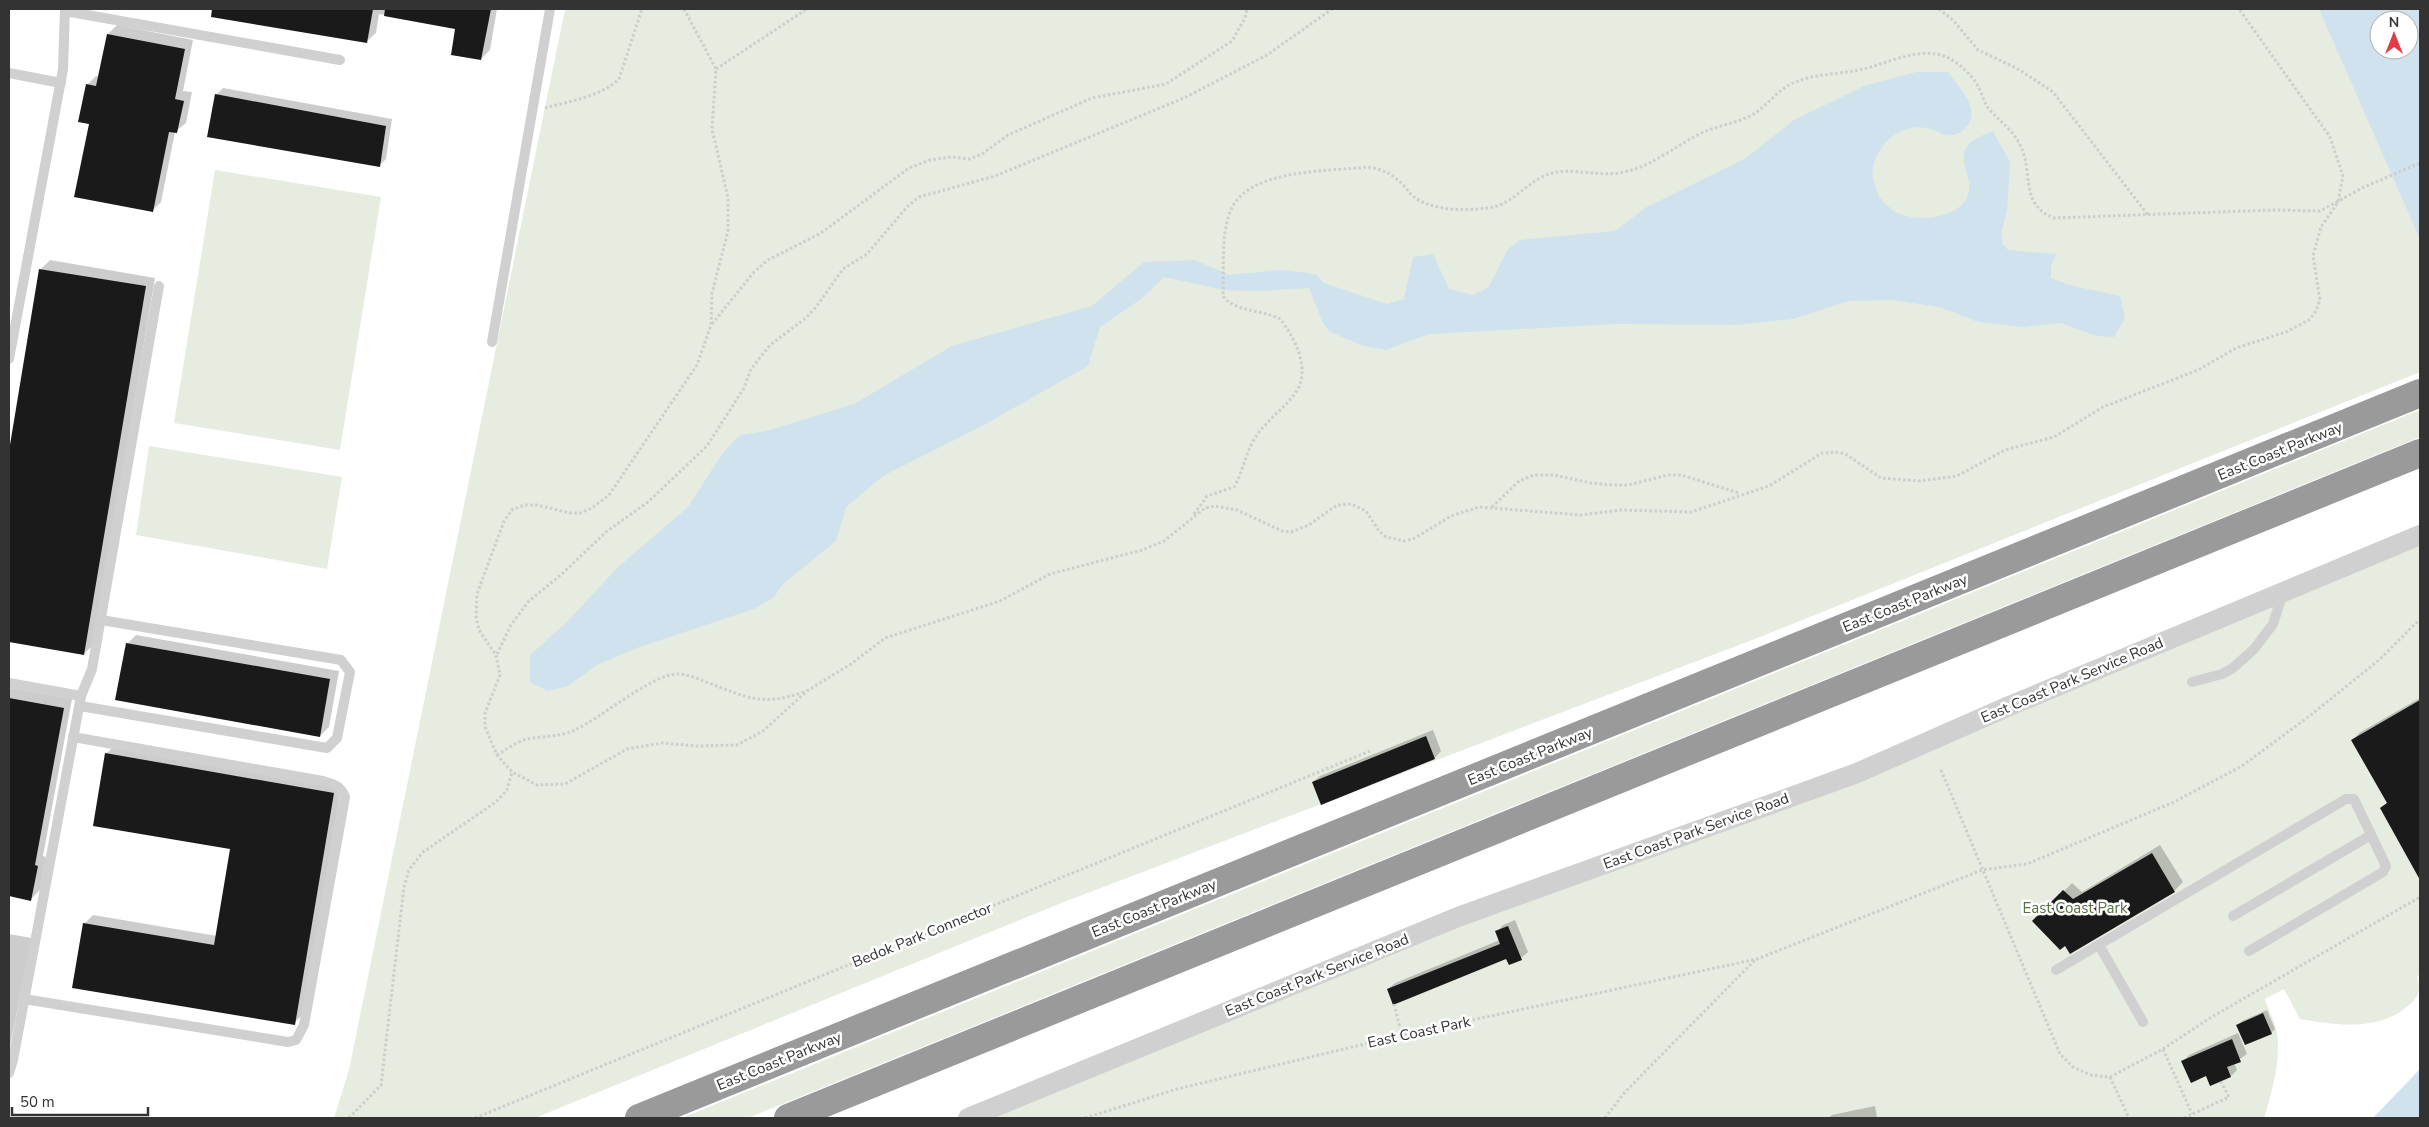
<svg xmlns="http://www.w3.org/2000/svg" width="2429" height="1127" viewBox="0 0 2429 1127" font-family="'Nunito Sans',sans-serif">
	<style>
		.green { fill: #e6ecdf; fill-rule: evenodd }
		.water { fill: #cfe2ee; fill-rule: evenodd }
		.shadow { fill: #0003 }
		.building { fill: #1a1a1a }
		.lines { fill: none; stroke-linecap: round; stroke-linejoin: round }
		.path { stroke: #cdcdcd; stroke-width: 3; stroke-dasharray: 2.5 2.5; stroke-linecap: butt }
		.service { stroke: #d0d0d0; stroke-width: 10 }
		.minor { stroke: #d0d0d0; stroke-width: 20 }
		.motorway { stroke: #9a9a9a; stroke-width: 28 }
		.labels { text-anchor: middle; stroke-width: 5; stroke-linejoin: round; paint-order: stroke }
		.street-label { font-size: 15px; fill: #333; stroke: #fff }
		.park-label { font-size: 15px; fill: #56703f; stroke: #fff }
	</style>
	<rect width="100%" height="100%" fill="#fff"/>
	<g class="green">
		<path d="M565,9H2420V372L1760,637L1064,902L535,1118H334L349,1070ZM2379,20H2409V50H2379Z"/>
		<path d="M215,170L381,197L340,450L174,423Z"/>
		<path d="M2420,410V437L748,1118H682Z"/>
		<path d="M149,446L342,477L327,569L136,535Z"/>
		<path d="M2420,543V973L2417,977C2421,991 2419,997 2408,1006C2377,1032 2336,1025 2300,1019L2284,989L2265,999C2268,1010 2275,1021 2277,1033C2281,1062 2272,1090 2264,1118H982L1500,900L1860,774Z"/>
	</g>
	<g class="water">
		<path d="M2319,9H2420V239ZM2379,20H2409V50H2379Z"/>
		<path d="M1948,72C1959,88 1983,110 1965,128C1961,133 1954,136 1948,135C1942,135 1939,132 1934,130C1912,122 1890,133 1879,152C1875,159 1871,169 1873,177C1876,193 1881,202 1894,211C1914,224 1965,219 1969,191C1971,177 1960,162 1965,150C1970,139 1982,136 1993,131L2010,162L2007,212L2002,229V243L2008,250L2056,254L2051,267V278L2069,285L2120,296L2125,318L2114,337L2097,336L2061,323L2022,327L1978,322L1940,307L1891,300L1848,301L1793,319L1735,325L1615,324L1429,334L1386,350L1364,346L1330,332L1323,323L1309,288L1258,291L1224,290L1164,277L1141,299L1100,327L1088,366L982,426L883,476L846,507L836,541L784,583L773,598L754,609L634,649L597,665L568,686L548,691L530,682V655L567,622L617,568L688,507L722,454L740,435L767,431L854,404L952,346L1092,306L1144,262L1195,260L1229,275L1281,270L1308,273L1317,275L1324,283L1387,304L1404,299L1413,257L1433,254L1449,289L1473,295L1488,288L1508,249L1520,240L1615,231L1645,208L1746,158L1794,120L1864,86L1916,72Z"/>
		<path d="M2420,1069V1118H2373Z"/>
	</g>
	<g class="shadow">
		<path d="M231,9H497L490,50L481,59L457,28L379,14L376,33L366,42L230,19Z"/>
		<path d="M117,25L193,40L183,91L192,92L186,123L175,132L161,202L152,211L90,123L87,85L96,76L99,77L108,34Z"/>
		<path d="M223,88L392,119L386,159L379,166L216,95Z"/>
		<path d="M50,260L155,278L93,645L84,654L9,641V458L41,269Z"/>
		<path d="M136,635L339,671L329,727L320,736L127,644Z"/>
		<path d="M9,688L72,699L43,856L46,857L40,890L31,899L9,895Z"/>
		<path d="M2420,698V862L2413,865L2382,808L2388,802L2353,740L2359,733Z"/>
		<path d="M1433,730L1441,751L1435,758L1322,803L1313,782L1320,776Z"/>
		<path d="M115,745L342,784L303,1014L294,1023L84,924L93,915L217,936L232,848L106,754Z"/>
		<path d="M2160,845L2183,882L2174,891L2070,952L2066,944L2034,922L2072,883L2082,892Z"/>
		<path d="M1515,920L1528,952L1521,958L1509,963L1507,957L1388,989L1395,983L1500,940L1497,932L1503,925Z"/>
		<path d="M9,934L32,938L9,1051Z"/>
		<path d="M2267,1010L2275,1029L2271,1033L2238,1025L2242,1021Z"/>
		<path d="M2238,1033L2247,1054L2234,1063L2237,1070L2231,1076L2206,1075L2183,1061L2189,1055Z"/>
		<path d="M1875,1106L1877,1118H1828L1832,1115Z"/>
	</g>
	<g class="building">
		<path d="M212,9H373L367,43L211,17Z"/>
		<path d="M385,9H491L481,60L451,55L455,29L384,16Z"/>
		<path d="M107,34L185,49L175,99L184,101L177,133L169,132L153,212L74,197L89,124L78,122L86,84L96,86Z"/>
		<path d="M215,94L386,126L380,167L207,137Z"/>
		<path d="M39,269L146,286L84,655L9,642V451Z"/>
		<path d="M126,643L330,679L320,737L115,700Z"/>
		<path d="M9,698L64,708L35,865L38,866L31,901L9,896Z"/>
		<path d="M2420,700V880L2380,808L2387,803L2351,740Z"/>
		<path d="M1426,736L1435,759L1321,805L1312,782Z"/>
		<path d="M105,753L334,793L295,1025L72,988L83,923L214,945L230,849L93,826Z"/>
		<path d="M2152,853L2175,892L2070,954L2065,946L2060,950L2032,921L2063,890L2073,899Z"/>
		<path d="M1508,926L1522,960L1509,965L1506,959L1393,1005L1387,989L1500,944L1495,931Z"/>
		<path d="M2263,1013L2272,1034L2245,1045L2236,1025Z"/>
		<path d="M2232,1039L2241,1062L2227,1067L2231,1077L2210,1086L2206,1076L2191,1083L2181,1061Z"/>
	</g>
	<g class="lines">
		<g class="path">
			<path d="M684,9L716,69L712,129L728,198V231L712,293L711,325L697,365L609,495L592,508L580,513H570L537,505H525L513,509L504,521L477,594L476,617L479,630L496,655L500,675L485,713V727L497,755L512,772L537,785L565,784L627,749L662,743L697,746L737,745L763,731L807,691L851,664L885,638L1000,601L1050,574L1142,550L1164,541L1205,508L1215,506L1237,510L1282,531L1291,532L1309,525L1337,505L1351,504L1366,511L1379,531L1386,537L1404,541L1413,539L1451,516L1479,507L1581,515L1621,510L1691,512L1769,486L1822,453L1839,452L1847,455L1881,478L1920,481L1957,476L2005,450L2054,437L2103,407L2198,370L2236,348L2286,332L2309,320L2316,311L2320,300L2313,256L2321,227L2338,202L2343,176L2330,137L2239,9"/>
			<path d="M1939,9L1953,20L1978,50L2018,69L2053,92L2148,215"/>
			<path d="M716,69L807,9"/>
			<path d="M545,108C570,101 600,97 619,79L642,9"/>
			<path d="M712,324L754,272L768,260L821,233L909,168L930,160L952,157L970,159L982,154L1008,135L1092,98L1166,84L1232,41L1245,18L1247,9"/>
			<path d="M1492,507L1519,481L1534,475H1554L1591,483L1614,485H1628L1668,475H1681L1739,493"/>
			<path d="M1194,514L1207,496L1234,487C1243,472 1245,454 1255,438C1265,422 1281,411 1293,396C1313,373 1296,339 1280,319C1264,310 1234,312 1223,296C1224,270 1221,239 1229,215C1243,168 1326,172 1367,167C1382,169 1393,174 1403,185C1407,189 1410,194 1414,197C1433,211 1465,211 1488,208C1513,205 1526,182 1549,174C1572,166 1601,179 1628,171C1654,165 1681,142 1706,131C1721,125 1736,123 1750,116C1766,108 1777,90 1793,83C1818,72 1845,75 1871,67C1894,60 1920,48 1944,56C1956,60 1972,75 1978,86C1982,94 1984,103 1989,109C1999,121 2012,129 2019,143C2035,172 2018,204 2054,218L2273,210L2320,211L2364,187L2420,163"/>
			<path d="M497,654L511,625L528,602L563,573L606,532L648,502L707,446L744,388L751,369L770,345L806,318L816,307L843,269L867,254L908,206L919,197L995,176L1184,98L1267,55L1332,9"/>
			<path d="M497,755C506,750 517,741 527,739C542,736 561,737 575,730C602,717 653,674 677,674C687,674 697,678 706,682C747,697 760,707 804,692"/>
			<path d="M1941,770L2060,1054L2073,1067L2091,1075L2110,1077L2163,1049L2210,1018L2420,897"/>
			<path d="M1394,1004L1402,1035"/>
			<path d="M2163,1049L2192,1114"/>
			<path d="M2110,1077L2129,1118"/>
			<path d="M349,1118L381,1085L404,887L409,870L423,852L496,802L507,790L512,772"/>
			<path d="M475,1118L1370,751"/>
			<path d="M1085,1118L1177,1089L1402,1035L1757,959L1982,870L2027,864L2174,802L2242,766L2312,714L2379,660L2420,619"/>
			<path d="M1605,1118L1625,1092L1756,959"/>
			<path d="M2184,1118L2229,1097L2221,1082"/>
		</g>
		<g class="service">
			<path d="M65,11L340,60"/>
			<path d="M9,73L61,83"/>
			<path d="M492,342L550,9"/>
			<path d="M9,359L63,69L65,9"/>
			<path d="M2192,682L2222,674L2233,668L2254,649L2273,624L2283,592"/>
			<path d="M9,683L81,696"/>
			<path d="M80,706L327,748L337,738L350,672L341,660L101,620"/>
			<path d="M2233,916L2371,835"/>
			<path d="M2099,945L2143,1022"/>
			<path d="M2056,970L2346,799H2354L2386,866L2383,872L2249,951"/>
			<path d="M24,999L288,1042L296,1040L304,1025L345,797C341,786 334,784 323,781L73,737"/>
			<path d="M9,1073L13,1060L81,696L92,669L159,286"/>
		</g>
		<path class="minor" d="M968,1118L1458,917L1857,773L2007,707L2420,535"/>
		<g class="motorway">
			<path d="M639,1118L2420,393"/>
			<path d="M788,1118L2420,453"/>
		</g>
	</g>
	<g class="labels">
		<g class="street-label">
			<text transform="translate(2280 451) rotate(-22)" y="5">East Coast Parkway</text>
			<text transform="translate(1905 603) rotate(-22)" y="5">East Coast Parkway</text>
			<text transform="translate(2072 680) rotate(-23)" y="5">East Coast Park Service Road</text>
			<text transform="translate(1530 756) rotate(-22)" y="5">East Coast Parkway</text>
			<text transform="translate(1696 831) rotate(-20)" y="5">East Coast Park Service Road</text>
			<text transform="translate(1154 908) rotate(-22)" y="5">East Coast Parkway</text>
			<text transform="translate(922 935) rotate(-22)" y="5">Bedok Park Connector</text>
			<text transform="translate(1317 975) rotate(-22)" y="5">East Coast Park Service Road</text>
			<text transform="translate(1419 1032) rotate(-12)" y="5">East Coast Park</text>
			<text transform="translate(779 1061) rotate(-22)" y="5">East Coast Parkway</text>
		</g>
		<g class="park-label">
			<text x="2075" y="913">East Coast Park</text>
		</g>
	</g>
	<rect width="2429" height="1127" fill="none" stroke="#333333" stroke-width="20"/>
	<g transform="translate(2394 35)"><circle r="24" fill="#ffffff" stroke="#adadad"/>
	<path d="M0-4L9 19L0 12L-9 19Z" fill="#e63946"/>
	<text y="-8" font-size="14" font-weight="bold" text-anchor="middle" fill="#333333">N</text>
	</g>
	<path d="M12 1107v8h136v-8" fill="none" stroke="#333333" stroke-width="2.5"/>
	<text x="20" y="1107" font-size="15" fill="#333333" stroke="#ffffff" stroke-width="4" paint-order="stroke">50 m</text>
</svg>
